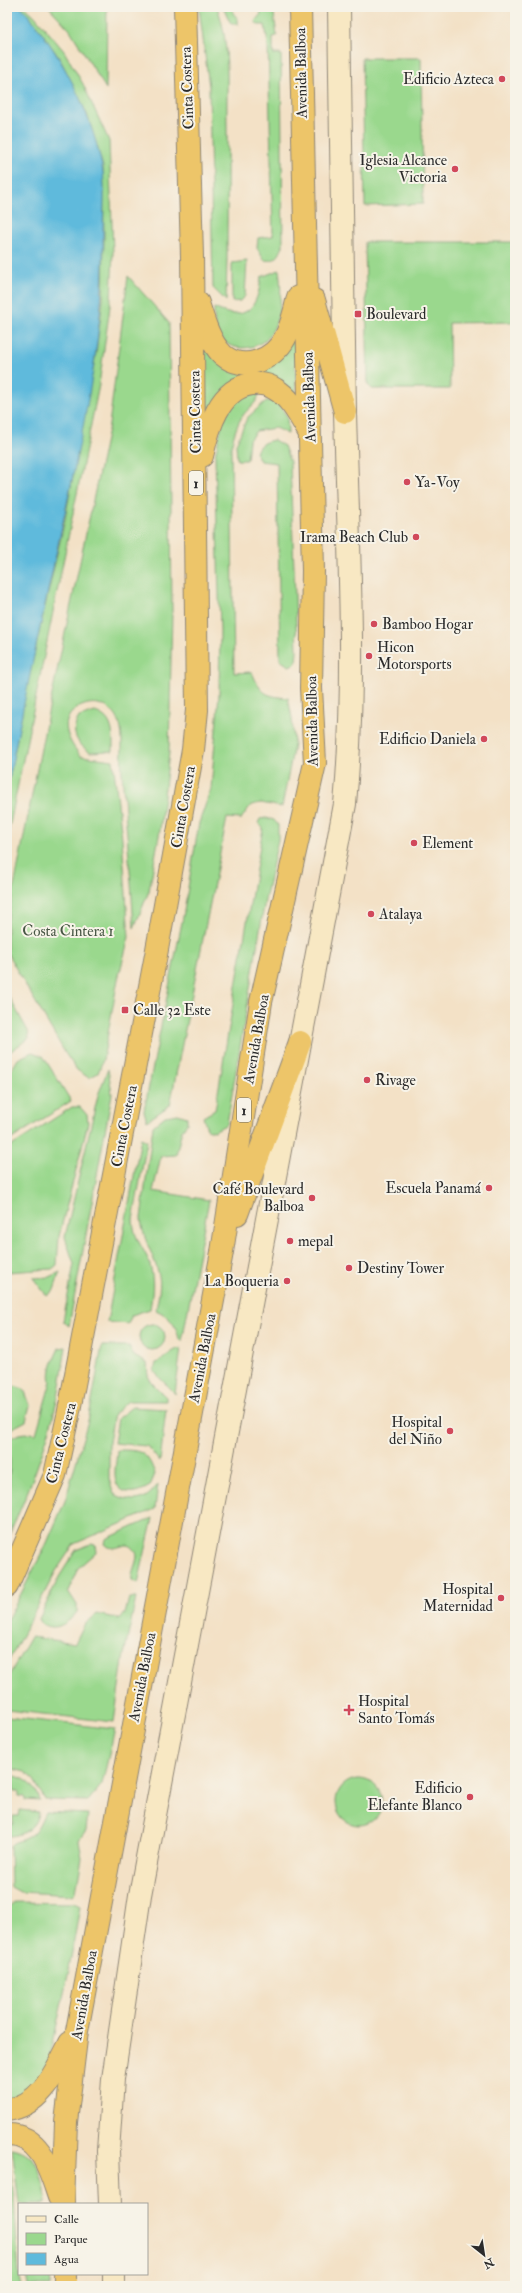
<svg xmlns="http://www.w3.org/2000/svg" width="522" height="2293" viewBox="0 0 522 2293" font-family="'IM FELL Double Pica',serif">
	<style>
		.green { fill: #9ad88d; stroke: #62825c }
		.water { fill: #5ebadc; stroke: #447284 }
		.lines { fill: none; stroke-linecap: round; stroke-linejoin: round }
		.secondary-casing { stroke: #8f8678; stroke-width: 24 }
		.highway-casing { stroke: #8f8678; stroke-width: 24 }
		.secondary { stroke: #f8e8c3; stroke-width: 22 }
		.highway { stroke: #edc569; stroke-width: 22 }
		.poi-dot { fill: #d1495b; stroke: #f7f3e8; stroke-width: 1.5 }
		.labels { text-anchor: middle; stroke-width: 4; stroke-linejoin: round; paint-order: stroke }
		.shield { fill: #f7f3e8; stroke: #686764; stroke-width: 1 }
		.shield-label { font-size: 14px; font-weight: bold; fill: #2b2b2b }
		.street-label { font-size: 15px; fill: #2b2b2b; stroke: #f7f3e8 }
		.poi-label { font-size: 15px; fill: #2b2b2b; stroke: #f7f3e8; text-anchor: start }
		.park-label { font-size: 15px; fill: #475644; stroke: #f7f3e8 }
	</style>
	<rect width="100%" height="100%" fill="#f7f3e8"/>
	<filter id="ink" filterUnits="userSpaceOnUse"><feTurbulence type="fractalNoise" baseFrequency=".025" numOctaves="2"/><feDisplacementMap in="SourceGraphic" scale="8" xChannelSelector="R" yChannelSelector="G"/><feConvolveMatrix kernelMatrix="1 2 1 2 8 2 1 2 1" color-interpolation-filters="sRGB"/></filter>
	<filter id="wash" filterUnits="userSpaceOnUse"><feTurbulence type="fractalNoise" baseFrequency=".012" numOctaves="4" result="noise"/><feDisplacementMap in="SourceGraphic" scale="16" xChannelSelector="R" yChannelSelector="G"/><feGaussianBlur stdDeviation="0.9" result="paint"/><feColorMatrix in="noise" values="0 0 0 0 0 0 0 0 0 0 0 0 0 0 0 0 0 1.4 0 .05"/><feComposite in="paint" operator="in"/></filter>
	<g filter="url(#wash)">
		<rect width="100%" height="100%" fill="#f3e1c6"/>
		<g class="green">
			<path d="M21,7H25L34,15L64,51L83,84L109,141L113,252L111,299L99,385L7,839V791L26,690L65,519L96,353L103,299L104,236L103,167L87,114L60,59L35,23Z"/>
			<path d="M49,7H107L106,89L70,30Z"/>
			<path d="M199,7H217C231,44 226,88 227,127C227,185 228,243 226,301L213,288L209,87Z"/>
			<path d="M223,7H233V13L238,19V24H231Z"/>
			<path d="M260,7H273L277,36L273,37V54H281L283,246C279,257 275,262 264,260L257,248L258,238L273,236L268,45L265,25H258L255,21L261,14Z"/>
			<path d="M362,58H421L423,204L365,206Z"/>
			<path d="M365,242H515V322L449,323L450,389H372L368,385Z"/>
			<path d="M247,261L245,296L240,301L232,302V263Z"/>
			<path d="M279,270C282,289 282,319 269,336C256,352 226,353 217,332C214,325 214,316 214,308C245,323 258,309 261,277Z"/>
			<path d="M128,276L169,323L172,611L169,753L160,830L149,891L134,928C131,876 126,825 122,773C120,756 126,731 116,716C106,702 90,700 76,709C57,722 70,744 81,756L113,760L122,838L129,937L118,979L103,1060L98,1073L89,1078L77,1070L67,1056L7,953V923L47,718L109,425Z"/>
			<path d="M295,328L296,397L279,382L204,415L203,346L243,367Z"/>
			<path d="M259,394C257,403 250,407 244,414C237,423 234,435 231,447L234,673L252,672C261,694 265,696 288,698L292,718L294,745L282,807L261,803L251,805L241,819L227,818L170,1105L147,1121L144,1111L183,917L199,823L211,789L219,694L220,630L215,456L222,423L228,411L241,396Z"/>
			<path d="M266,401H276L287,416L288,434L275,428L256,431L249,440L247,460H237L236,444L247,418Z"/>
			<path d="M274,440L284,446L290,462L297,650L296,663L289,666L280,660L277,463L260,461L256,453C259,443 265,442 274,440Z"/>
			<path d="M95,712C114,718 113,734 113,751L90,752C76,743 70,732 79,717Z"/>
			<path d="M266,818L274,820L278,825V840L265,900L227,1124L214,1131L207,1129L203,1117L215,1110L263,828L258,823L260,819Z"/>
			<path d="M7,993L28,1031L29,1038L7,1054Z"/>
			<path d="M32,1052L43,1056L71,1101L7,1142V1077L18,1059Z"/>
			<path d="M108,1069L112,1094L69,1326L63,1321L74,1264L65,1237L98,1095Z"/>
			<path d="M72,1107H80L87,1115L88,1123L59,1236L57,1265L52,1269L7,1272V1149Z"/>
			<path d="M178,1114L187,1117V1124L182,1130L176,1155L161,1156L153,1191L209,1200L182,1341L179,1339C176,1324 169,1316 156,1310C158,1298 162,1284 158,1272C153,1253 142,1238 141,1218L153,1126L165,1116Z"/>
			<path d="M141,1138L147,1141L133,1220C134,1237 140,1243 147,1257C155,1275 153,1291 150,1309L132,1315L128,1324L107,1322Z"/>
			<path d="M60,1272L54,1290L47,1296L33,1278L50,1277Z"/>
			<circle cx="152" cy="1337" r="13"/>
			<path d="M102,1346H129L134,1356L147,1363L148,1376L152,1383L166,1397V1401H128L114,1414L109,1442V1479L114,1494C134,1504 146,1502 158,1484L155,1509L74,1544L56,1571L7,1664V1621L46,1545L65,1501L89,1417Z"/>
			<path d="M66,1347C63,1365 61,1383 57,1401C46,1449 27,1495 7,1540L10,1462L7,1442C14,1433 26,1432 36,1434L51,1381C48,1370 55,1357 59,1348Z"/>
			<path d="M181,1348L175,1394C169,1385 159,1380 154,1370L156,1363C165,1359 171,1350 181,1348Z"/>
			<path d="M7,1384L24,1389L30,1405L26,1421L7,1431Z"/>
			<path d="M132,1407L166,1409L160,1462L147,1446L114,1443L118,1418Z"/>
			<path d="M117,1450C139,1450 147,1450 155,1474L150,1486C134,1496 114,1496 115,1472C115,1465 117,1457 117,1450Z"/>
			<path d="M153,1518L138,1583L132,1580C130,1570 142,1558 134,1549C126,1538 115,1555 105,1544L106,1539Z"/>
			<path d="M91,1544L95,1545L96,1552L78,1568L68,1591L77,1605V1612C68,1623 56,1632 42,1624L39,1619L59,1577L76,1550Z"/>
			<path d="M129,1598H136L123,1660L114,1722L7,1710V1679L31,1637L75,1643L84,1625L97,1614L119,1619L125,1614Z"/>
			<path d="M7,1717L115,1729L102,1784L89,1801L45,1800L34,1780L25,1772L9,1768L11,1756L7,1746Z"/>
			<path d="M10,1775C25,1777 36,1785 40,1801L25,1800V1797L19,1796V1791H14L13,1784L10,1783Z"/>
			<circle cx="359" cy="1802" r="23"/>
			<path d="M20,1810L38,1812C37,1827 22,1836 9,1836L8,1823L13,1824V1816H19Z"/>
			<path d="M45,1812L88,1814L86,1830L79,1840L82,1858L76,1892L73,1895L20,1892L11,1887L10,1846C14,1841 18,1842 24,1839C36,1834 40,1823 45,1812Z"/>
			<path d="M16,1902L74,1903L80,1906L68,1975L49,2061L41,2078L26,2095L7,2101V1932L8,1907Z"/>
			<path d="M12,2148C40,2153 45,2179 46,2204H19Z"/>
			<path d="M7,2149L14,2199L19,2274L22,2286H7Z"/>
			<path d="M26,2274H50L51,2286H28Z"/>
		</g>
		<path class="water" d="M7,7H21C60,51 90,108 102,166C106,186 103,214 103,235C105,314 91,390 75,466C52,575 27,682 7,791Z"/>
	</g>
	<g filter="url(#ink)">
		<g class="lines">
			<g class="secondary-casing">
				<g id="secondary">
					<path d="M110,2204L108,2151L113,2079L140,1895L345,804C357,673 348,542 345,411C342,277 341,142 339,7"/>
					<path d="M114,2274V2286"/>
				</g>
			</g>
			<g class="highway-casing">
				<g id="highway">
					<path d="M314,300L345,412"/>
					<path d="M198,303C203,319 210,343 223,355C244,373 274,359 285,338C292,325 295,311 298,297"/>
					<path d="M202,456C208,429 219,388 252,384C260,383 268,384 275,389C291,398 300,417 309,432"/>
					<path d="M237,1214L300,1042"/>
					<path d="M7,1586L55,1475L68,1416L156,955L193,750L197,710L192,256L185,7"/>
					<path d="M7,2110C42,2105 55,2072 70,2043"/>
					<path d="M7,2135C41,2134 50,2171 59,2197"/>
					<path d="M63,2204L66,2122L77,2031L222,1252L261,1002L315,763L311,688L313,571L300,7"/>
					<path d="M65,2274V2286"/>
				</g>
			</g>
			<use href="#secondary" class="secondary"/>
			<use href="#highway" class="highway"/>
		</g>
	</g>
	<g class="poi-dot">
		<circle cx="502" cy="79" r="4"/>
		<circle cx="455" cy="169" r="4"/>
		<rect x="354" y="310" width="8" height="8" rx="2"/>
		<circle cx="407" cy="482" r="4"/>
		<circle cx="416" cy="537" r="4"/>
		<circle cx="374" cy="624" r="4"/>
		<circle cx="369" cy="656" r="4"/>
		<circle cx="484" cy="739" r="4"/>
		<circle cx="414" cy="843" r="4"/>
		<circle cx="371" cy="914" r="4"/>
		<rect x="121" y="1006" width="8" height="8" rx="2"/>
		<circle cx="367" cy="1080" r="4"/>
		<circle cx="489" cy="1188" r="4"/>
		<circle cx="312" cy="1198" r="4"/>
		<circle cx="290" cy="1241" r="4"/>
		<circle cx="349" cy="1268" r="4"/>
		<circle cx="287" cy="1281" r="4"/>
		<circle cx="450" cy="1431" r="4"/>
		<circle cx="501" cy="1598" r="4"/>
		<path d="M347 1704h4v4h4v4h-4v4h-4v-4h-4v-4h4z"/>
		<circle cx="470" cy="1797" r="4"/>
	</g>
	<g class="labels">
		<g class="shield">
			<rect x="189" y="471" width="14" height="24" rx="3"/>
			<rect x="237" y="1098" width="14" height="24" rx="3"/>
		</g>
		<g class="shield-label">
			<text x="196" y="488">1</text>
			<text x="244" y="1115">1</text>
		</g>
		<g class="street-label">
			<text transform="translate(301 73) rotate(-91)" y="5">Avenida Balboa</text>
			<text transform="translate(187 88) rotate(-92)" y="5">Cinta Costera</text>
			<text transform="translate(309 397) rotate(-92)" y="5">Avenida Balboa</text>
			<text transform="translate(195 412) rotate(-91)" y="5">Cinta Costera</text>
			<text transform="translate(312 721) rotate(-91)" y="5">Avenida Balboa</text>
			<text transform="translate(183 807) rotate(-80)" y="5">Cinta Costera</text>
			<text transform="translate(256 1039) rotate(-80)" y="5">Avenida Balboa</text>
			<text transform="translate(124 1126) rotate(-79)" y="5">Cinta Costera</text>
			<text transform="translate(202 1358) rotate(-79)" y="5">Avenida Balboa</text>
			<text transform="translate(61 1443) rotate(-76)" y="5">Cinta Costera</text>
			<text transform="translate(142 1677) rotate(-79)" y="5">Avenida Balboa</text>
			<text transform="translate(84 1995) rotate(-80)" y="5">Avenida Balboa</text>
		</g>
		<g class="poi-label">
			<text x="494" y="84" text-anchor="end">Edificio Azteca</text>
			<text x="447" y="165" text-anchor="end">Iglesia Alcance<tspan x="447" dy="17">Victoria</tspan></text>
			<text x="366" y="319">Boulevard</text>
			<text x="415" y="487">Ya-Voy</text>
			<text x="408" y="542" text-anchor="end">Irama Beach Club</text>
			<text x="382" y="629">Bamboo Hogar</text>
			<text x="377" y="652">Hicon<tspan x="377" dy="17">Motorsports</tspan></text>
			<text x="476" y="744" text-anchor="end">Edificio Daniela</text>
			<text x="422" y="848">Element</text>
			<text x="379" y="919">Atalaya</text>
			<text x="133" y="1015">Calle 32 Este</text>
			<text x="375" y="1085">Rivage</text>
			<text x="481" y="1193" text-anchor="end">Escuela Panamá</text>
			<text x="304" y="1194" text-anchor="end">Café Boulevard<tspan x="304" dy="17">Balboa</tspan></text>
			<text x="298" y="1246">mepal</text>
			<text x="357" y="1273">Destiny Tower</text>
			<text x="279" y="1286" text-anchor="end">La Boqueria</text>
			<text x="442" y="1427" text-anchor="end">Hospital<tspan x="442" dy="17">del Niño</tspan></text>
			<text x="493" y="1594" text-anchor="end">Hospital<tspan x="493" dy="17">Maternidad</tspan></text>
			<text x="358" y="1706">Hospital<tspan x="358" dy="17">Santo Tomás</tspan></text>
			<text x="462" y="1793" text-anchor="end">Edificio<tspan x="462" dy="17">Elefante Blanco</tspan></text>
		</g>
		<g class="park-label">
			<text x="68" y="936">Costa Cintera 1</text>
		</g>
	</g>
	<rect width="522" height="2293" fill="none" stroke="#f7f3e8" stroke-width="24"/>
	<rect x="18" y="2203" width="130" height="72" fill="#f7f3e8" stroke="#a5a39c"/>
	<rect x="26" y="2216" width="20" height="6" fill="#f8e8c3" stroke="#a5a39c"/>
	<text x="54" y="2223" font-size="12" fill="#2b2b2b">Calle</text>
	<rect x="26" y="2233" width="20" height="12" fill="#9ad88d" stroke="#a5a39c"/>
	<text x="54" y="2243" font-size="12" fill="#2b2b2b">Parque</text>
	<rect x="26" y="2253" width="20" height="12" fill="#5ebadc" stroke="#a5a39c"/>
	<text x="54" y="2263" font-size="12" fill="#2b2b2b">Agua</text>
	<g transform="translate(484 2255) rotate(150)" stroke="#f7f3e8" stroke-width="3" paint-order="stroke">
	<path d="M0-3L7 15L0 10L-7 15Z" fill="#2b2b2b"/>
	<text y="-6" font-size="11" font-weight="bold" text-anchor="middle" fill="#2b2b2b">N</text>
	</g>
</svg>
